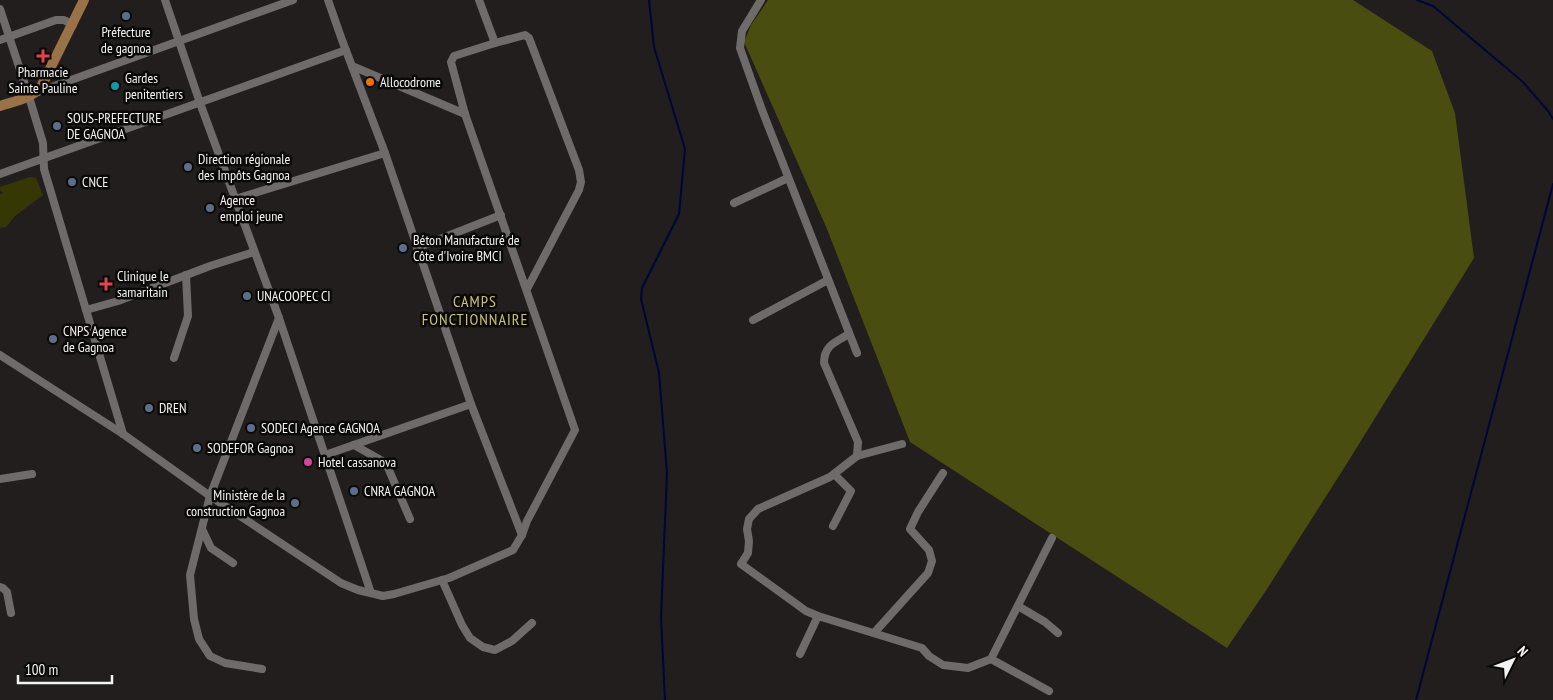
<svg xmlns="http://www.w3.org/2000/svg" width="1553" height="700" viewBox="0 0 1553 700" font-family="'PT Sans Narrow',sans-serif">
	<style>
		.green { fill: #353805 }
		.forest { fill: #494d0f }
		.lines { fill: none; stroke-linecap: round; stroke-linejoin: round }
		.stream { stroke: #00053a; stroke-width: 2 }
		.minor { stroke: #6f6b6a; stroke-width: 8 }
		.major { stroke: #997347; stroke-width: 10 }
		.service-dot { fill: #5c6f8a; stroke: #0a0908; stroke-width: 2 }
		.health-dot { fill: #e0444e; stroke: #0a0908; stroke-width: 2 }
		.food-dot { fill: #e8710a; stroke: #0a0908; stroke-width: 2 }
		.culture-dot { fill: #0f9aa8; stroke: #0a0908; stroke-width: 2 }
		.hotel-dot { fill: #d1479c; stroke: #0a0908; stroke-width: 2 }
		.labels { text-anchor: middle; stroke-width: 5; stroke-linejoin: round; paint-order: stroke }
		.poi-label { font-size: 14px; fill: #f4f2f2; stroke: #0a0908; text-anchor: start }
		.quarter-label { font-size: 16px; letter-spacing: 1px; fill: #cac274; stroke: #0a0908 }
	</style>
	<rect width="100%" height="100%" fill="#211e1d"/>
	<path class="green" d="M30,177L36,178L43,195L15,216L6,227L0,228V194L3,193L0,190V187Z"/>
	<path class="forest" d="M768,0H1353L1432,51L1455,113L1474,258L1346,465L1267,589L1227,648L910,442L827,229L744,42L751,25Z"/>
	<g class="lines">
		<g class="stream">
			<path d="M649,0L654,47L685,149L679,214L642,288L641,299L659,373L667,473L661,618L665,700"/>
			<path d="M1417,0L1433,6L1523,82L1548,111L1553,119"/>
			<path d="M1416,700L1553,184"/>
		</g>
		<g class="minor">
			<path d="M165,0L200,103L279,318L371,593"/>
			<path d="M328,0L342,40L385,153L471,404L522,535"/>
			<path d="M479,0L495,43"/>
			<path d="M761,0L742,31L740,48L762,110L857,353"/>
			<path d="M0,9L29,97L43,143L44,169L123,434"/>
			<path d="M0,40L56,20H64L73,25"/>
			<path d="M352,66L465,114"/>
			<path d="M35,93L293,0"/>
			<path d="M0,174L346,50"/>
			<path d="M235,199L385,153"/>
			<path d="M734,203L788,178"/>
			<path d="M417,248L501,215"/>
			<path d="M86,310L118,301L210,266L254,252"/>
			<path d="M753,320L828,280"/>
			<path d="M849,334C836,342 824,345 824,363L858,442L857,456"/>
			<path d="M0,355L123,434L210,496L341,583L358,590L383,596L394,594L449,578L513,550L522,535L527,521L575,430L465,114L451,62L454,56L495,43L525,35L529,38L579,170L581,182L579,190L527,289"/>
			<path d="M174,358L188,316L186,275"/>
			<path d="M354,445L386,463L410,519"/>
			<path d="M325,455L471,404"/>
			<path d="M0,479L32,474"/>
			<path d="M833,526L851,491L834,474"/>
			<path d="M202,529L211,548L233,563"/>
			<path d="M442,580L462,625L470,638L483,647L495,650L512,641L532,623"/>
			<path d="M0,587L3,588L7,592L11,613"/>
			<path d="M1018,606L1045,622L1058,633"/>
			<path d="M818,616L806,611L741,564L748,553L749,541L747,529L749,519L758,509L830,477L857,456L902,444"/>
			<path d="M874,633L928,573L932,561L929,550L910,529L918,512L943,473"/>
			<path d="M800,654L818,616L922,648L929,656L943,665L968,668L991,659L1052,538"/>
			<path d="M991,659L1049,691"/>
			<path d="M262,669L225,663L210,656L199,639L194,619L190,575L210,496L279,318"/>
		</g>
		<path class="major" d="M0,106C15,101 30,99 41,87L84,0"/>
	</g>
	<g class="service-dot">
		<circle cx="126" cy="16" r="5"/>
		<circle cx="57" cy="126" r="5"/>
		<circle cx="188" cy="167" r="5"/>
		<circle cx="72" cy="182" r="5"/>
		<circle cx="210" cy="208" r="5"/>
		<circle cx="403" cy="248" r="5"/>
		<circle cx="247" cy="296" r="5"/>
		<circle cx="53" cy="339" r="5"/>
		<circle cx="149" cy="408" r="5"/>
		<circle cx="251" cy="428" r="5"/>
		<circle cx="197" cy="448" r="5"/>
		<circle cx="354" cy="491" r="5"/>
		<circle cx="295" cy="503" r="5"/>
	</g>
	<g class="health-dot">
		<path d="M40.5 48.5h5v5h5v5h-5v5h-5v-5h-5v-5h5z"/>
		<path d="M103.5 276.5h5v5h5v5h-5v5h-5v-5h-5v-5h5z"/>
	</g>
	<circle class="food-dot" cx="370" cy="82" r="5"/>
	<circle class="culture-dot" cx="115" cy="86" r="5"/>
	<circle class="hotel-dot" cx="308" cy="462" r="5"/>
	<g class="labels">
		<g class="poi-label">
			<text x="126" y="37" text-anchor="middle">Préfecture<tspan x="126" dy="16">de gagnoa</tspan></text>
			<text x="43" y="77" text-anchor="middle">Pharmacie<tspan x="43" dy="16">Sainte Pauline</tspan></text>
			<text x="125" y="83">Gardes<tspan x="125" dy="16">penitentiers</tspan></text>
			<text x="380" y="87">Allocodrome</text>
			<text x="67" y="123">SOUS-PREFECTURE<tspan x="67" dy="16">DE GAGNOA</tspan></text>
			<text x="198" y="164">Direction régionale<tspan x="198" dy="16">des Impôts Gagnoa</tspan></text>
			<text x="82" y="187">CNCE</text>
			<text x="220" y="205">Agence<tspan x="220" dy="16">emploi jeune</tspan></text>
			<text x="413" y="245">Béton Manufacturé de<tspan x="413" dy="16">Côte d'Ivoire BMCI</tspan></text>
			<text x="117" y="281">Clinique le<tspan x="117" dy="16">samaritain</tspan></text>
			<text x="257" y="301">UNACOOPEC CI</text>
			<text x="63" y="336">CNPS Agence<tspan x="63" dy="16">de Gagnoa</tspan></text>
			<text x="159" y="413">DREN</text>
			<text x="261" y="433">SODECI Agence GAGNOA</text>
			<text x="207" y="453">SODEFOR Gagnoa</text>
			<text x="318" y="467">Hotel cassanova</text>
			<text x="364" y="496">CNRA GAGNOA</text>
			<text x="285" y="500" text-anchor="end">Ministère de la<tspan x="285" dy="16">construction Gagnoa</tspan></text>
		</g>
		<g class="quarter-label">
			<text x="475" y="307">CAMPS<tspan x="475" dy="18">FONCTIONNAIRE</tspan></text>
		</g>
	</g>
	<g transform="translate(1513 660) rotate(48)" stroke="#0a0908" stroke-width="4" paint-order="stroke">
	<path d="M0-4L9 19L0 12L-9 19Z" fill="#f4f2f2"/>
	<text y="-8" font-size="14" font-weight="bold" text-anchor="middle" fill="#f4f2f2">N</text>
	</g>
	<path d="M18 675v8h94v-8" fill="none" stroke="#f4f2f2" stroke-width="2.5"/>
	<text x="25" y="675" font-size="15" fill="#f4f2f2" stroke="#0a0908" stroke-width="4" paint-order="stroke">100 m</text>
</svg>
